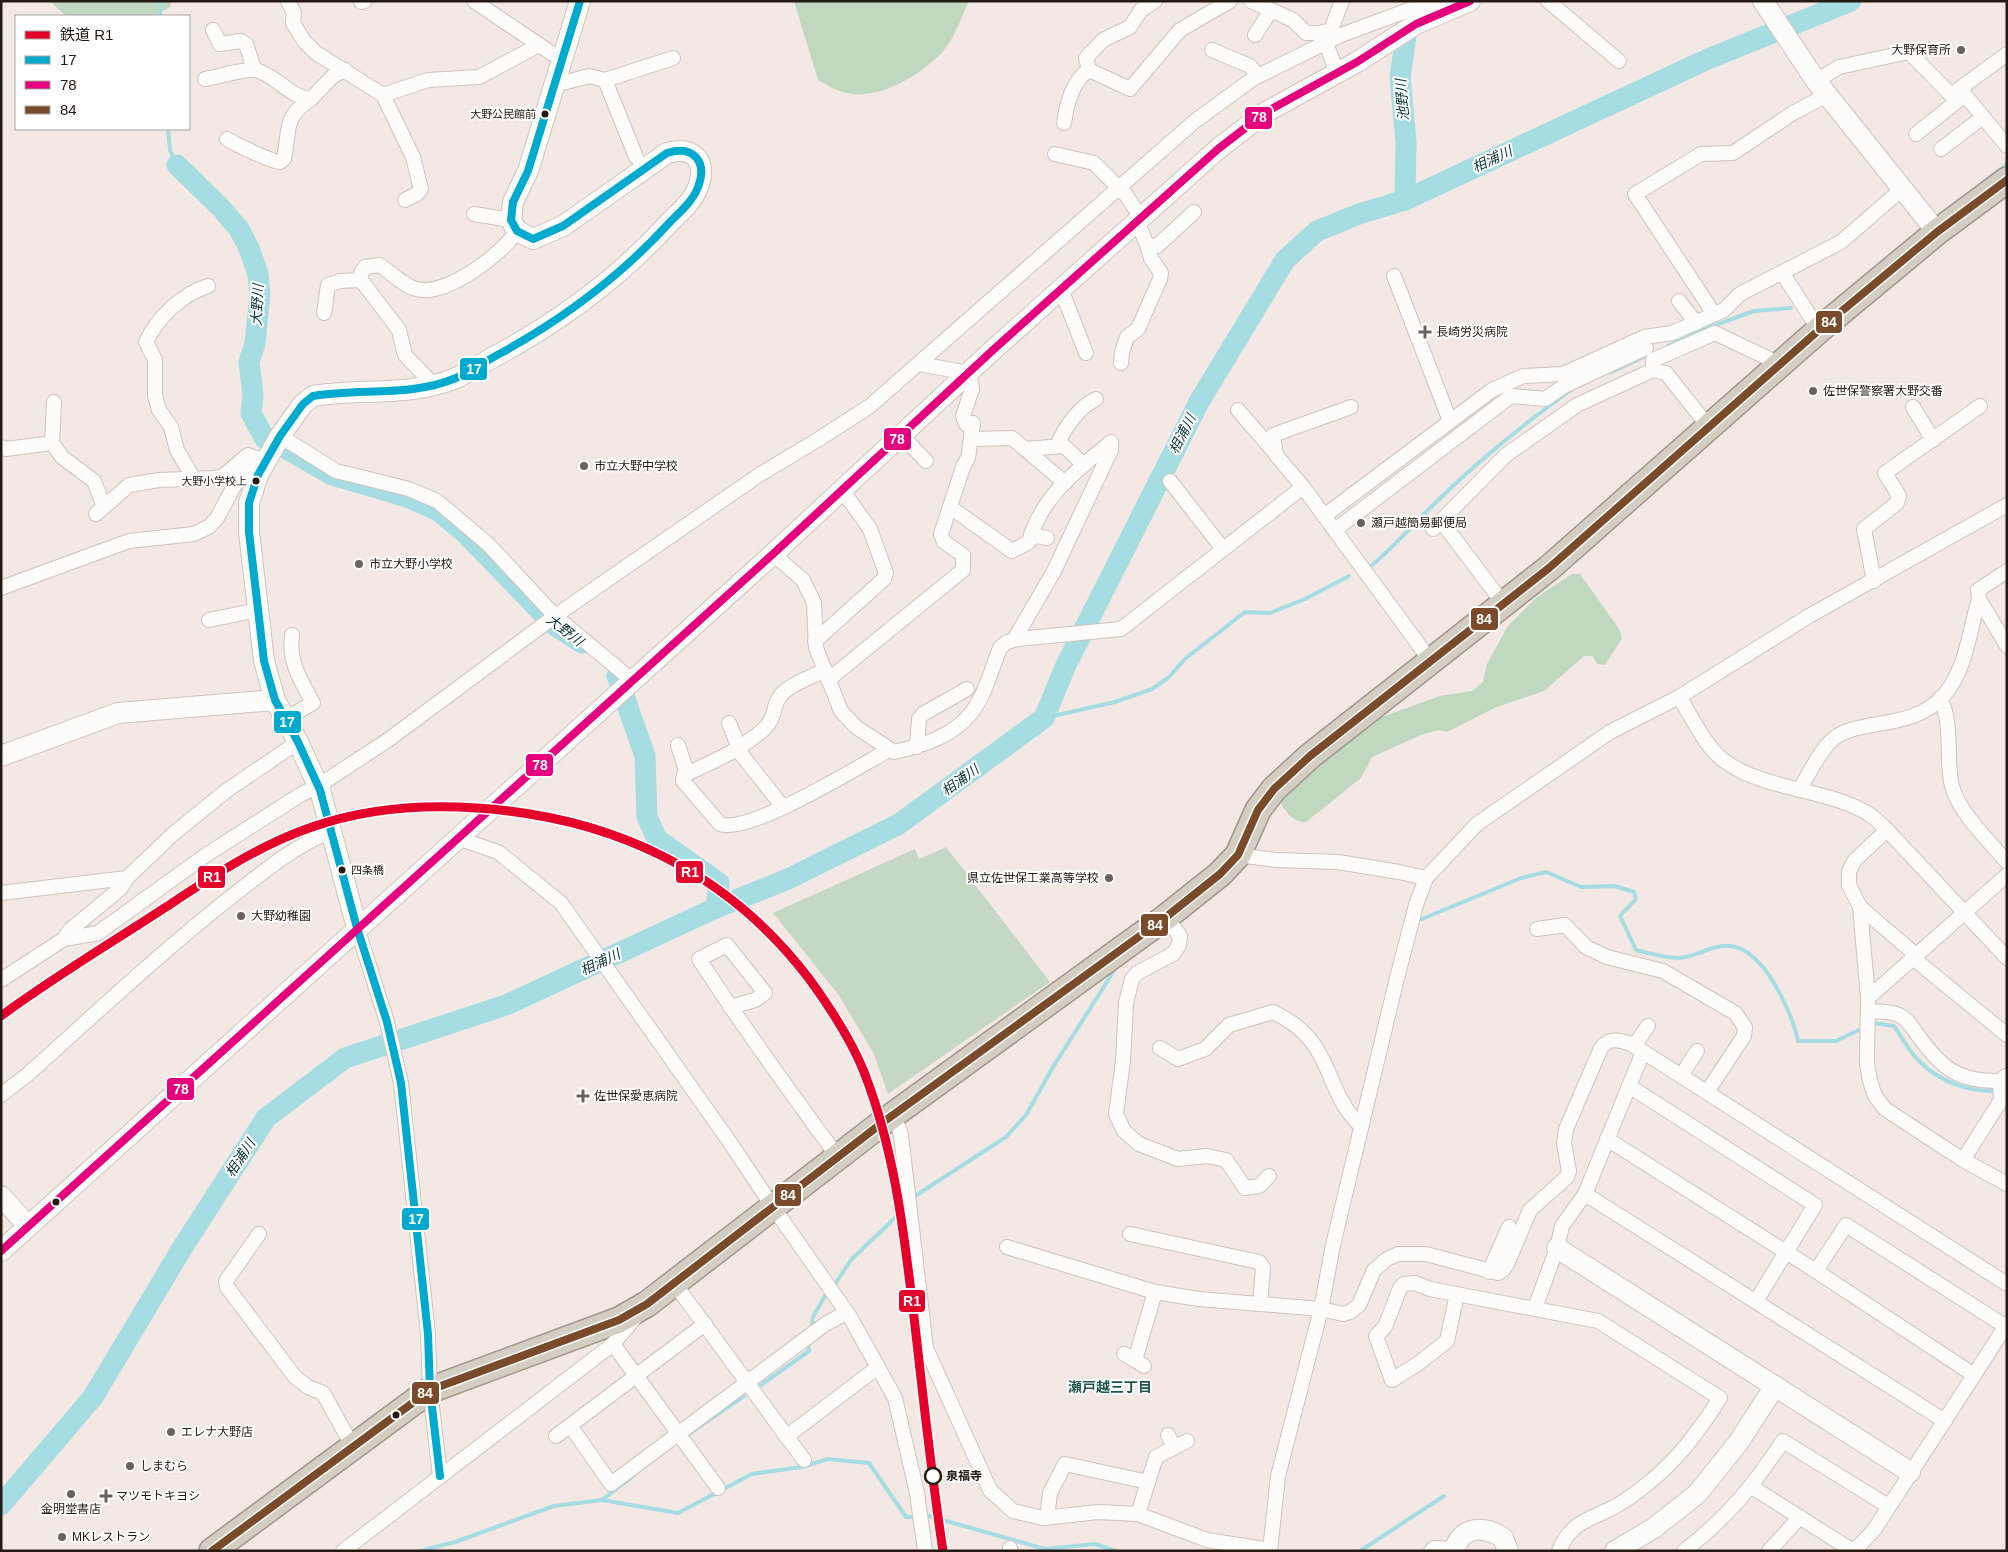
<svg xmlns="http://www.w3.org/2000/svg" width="2008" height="1552" viewBox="0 0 2008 1552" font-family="Arial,'Noto Sans JP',sans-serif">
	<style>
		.green { fill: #c5d8c4 }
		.forest { fill: #bfd8bf }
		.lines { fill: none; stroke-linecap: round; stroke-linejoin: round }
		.stream { stroke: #a6dde3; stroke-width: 4 }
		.river { stroke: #a6dde3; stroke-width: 21 }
		.street-casing { stroke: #cfc4be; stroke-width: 16 }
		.secondary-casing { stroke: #cfc4be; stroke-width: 22 }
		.highway-casing { stroke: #a3978b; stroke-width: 28 }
		.street { stroke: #fdfcfb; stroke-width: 14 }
		.secondary { stroke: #fdfcfb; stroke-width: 20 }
		.highway { stroke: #d4cdc2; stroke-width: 25 }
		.bus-1-casing { stroke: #fff; stroke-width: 11 }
		.bus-2-casing { stroke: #fff; stroke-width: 11 }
		.bus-3-casing { stroke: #fff; stroke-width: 11 }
		.bus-1 { stroke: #00a9ce; stroke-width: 8 }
		.bus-2 { stroke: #e5007d; stroke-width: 8 }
		.bus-3 { stroke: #7a4b2a; stroke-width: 8 }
		.rail-1-casing { stroke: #fff; stroke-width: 12 }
		.rail-1 { stroke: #e4002b; stroke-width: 9 }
		.poi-dot { fill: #6c615c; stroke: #fff; stroke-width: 2 }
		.bus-dot { fill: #241913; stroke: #fff; stroke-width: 2 }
		.stop-dot { fill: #fff; stroke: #241913; stroke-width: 2.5 }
		.labels { text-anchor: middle; stroke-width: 4; stroke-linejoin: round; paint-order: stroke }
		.bus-label { font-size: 11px; fill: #241913; stroke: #fff; text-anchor: end }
		.poi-label { font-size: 12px; fill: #241913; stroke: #fff; text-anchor: start }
		.stop-label { font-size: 12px; font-weight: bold; fill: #241913; stroke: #fff; text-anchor: start }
		.water-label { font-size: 14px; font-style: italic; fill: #0b3439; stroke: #fff }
		.neighbourhood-label { font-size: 14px; font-weight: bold; fill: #1e554c; stroke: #fff }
		.line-badge { stroke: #fff; stroke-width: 2 }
		.badge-label { font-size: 14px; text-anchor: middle; font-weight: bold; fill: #fff }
	</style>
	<rect width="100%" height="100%" fill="#f3e8e3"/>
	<path class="green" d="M946,847L1050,982L888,1094L874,1054L838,994L773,913L915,849L919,859Z"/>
	<g class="forest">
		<path d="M50,1H171L170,7L154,16H66Z"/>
		<path d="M794,1H969C962,16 955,36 945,49C924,74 876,103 843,92C834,90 826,84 818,80Z"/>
		<path d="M1572,574H1580L1619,629L1622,638L1605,665L1597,664L1593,656H1584L1544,691L1494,708L1447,732L1438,730L1421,735L1372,757L1361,778L1306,822C1293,822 1288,814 1281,804L1288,789L1357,726L1440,696L1472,691L1483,682L1487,664L1508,626L1537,597Z"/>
	</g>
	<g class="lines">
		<g class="stream">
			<path d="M160,16V1"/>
			<path d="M168,129L170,150L177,165"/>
			<path d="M1985,181L2007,164"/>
			<path d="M1668,346L1707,328L1754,311L1791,308"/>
			<path d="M1611,372L1653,353"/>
			<path d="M1371,566C1393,548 1411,527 1431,507C1474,464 1521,426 1571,390"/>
			<path d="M1044,718L1115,702L1152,689L1168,678L1186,658L1245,612L1270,613L1305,599L1349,576"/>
			<path d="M1422,919L1521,878L1546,872L1581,887L1615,886L1634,892L1636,899L1620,916L1636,950C1649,953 1664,958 1678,958C1695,958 1713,944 1730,946C1764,949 1792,1012 1798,1041H1836L1859,1030"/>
			<path d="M1874,1023L1894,1026C1902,1037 1909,1052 1919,1061C1940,1082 1968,1092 1997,1091"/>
			<path d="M915,1196L1006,1137L1026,1115L1053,1067L1117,966"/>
			<path d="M835,1284L851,1260L900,1213"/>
			<path d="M812,1324L813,1317L826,1294"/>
			<path d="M761,1385L809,1351V1348"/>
			<path d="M690,1433L744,1396"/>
			<path d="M602,1500L632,1477"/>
			<path d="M420,1551L455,1542L554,1506L602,1500L678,1513L752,1474L802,1467L828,1459L869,1463L906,1517L929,1516L1045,1549L1095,1544L1116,1551"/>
			<path d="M1360,1551L1444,1496"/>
		</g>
		<g class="river">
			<path d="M177,165L221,208L239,229L249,248L258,274L260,294L255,343L249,362L253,395L251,413L265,439"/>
			<path d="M1405,200L1406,142L1400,77L1409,16"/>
			<path d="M285,448L332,475L407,497L437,510L465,533L554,625L582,643"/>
			<path d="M617,676L645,756L647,817L657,839L719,883L716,908"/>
			<path d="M1,1505L93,1397L184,1245L266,1118L345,1058L506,1005L716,908L788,879L899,824L1044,718L1066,665L1199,402L1285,260L1317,231L1359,214L1405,200L1708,59L1851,1"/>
		</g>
		<g class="street-casing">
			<g id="street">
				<path d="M288,1L294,13L293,23L304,41L316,53L383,95L413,157L421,189L417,194L405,200"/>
				<path d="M474,1L563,61"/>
				<path d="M1155,1L1141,10L1130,27L1103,40L1086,58L1089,70L1130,89L1180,30L1230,1"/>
				<path d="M1251,1L1293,20L1306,33H1320L1331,30"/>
				<path d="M1548,1L1619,61"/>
				<path d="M361,2L365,1"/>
				<path d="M213,30L220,44L241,41L246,44L254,69"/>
				<path d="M1255,35L1271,10"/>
				<path d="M1212,50L1250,66L1258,76"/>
				<path d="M1337,73L1326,43L1342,1"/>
				<path d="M205,79C217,77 247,68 256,70C275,75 291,98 311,99L333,76L345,70"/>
				<path d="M605,80L636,157"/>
				<path d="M1816,81L1839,67L1909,52L1951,95L2007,54"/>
				<path d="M555,85L589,76L605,80L673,58"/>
				<path d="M1960,89L2007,146"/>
				<path d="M383,95L428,80L479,77L539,45"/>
				<path d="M1064,123C1067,104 1072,81 1089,70"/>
				<path d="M1916,134L1965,95"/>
				<path d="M227,139C235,144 272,162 280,162L284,159C290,129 283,117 311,99"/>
				<path d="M1941,149L1983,117"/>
				<path d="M1055,154L1094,163L1126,195L1141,218"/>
				<path d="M474,214L511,220"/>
				<path d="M1137,221L1147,245L1157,246L1194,212"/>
				<path d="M1783,274L1819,330"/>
				<path d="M1394,276L1450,421"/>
				<path d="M1061,289L1086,353"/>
				<path d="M1679,301L1696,323"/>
				<path d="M324,313L328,285L340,281L361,280"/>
				<path d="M1714,314L1635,194L1701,154L1733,153L1793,113L1827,95"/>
				<path d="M1121,363L1122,352L1127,337L1138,329L1160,279L1161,273L1151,258L1147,245"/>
				<path d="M919,364L969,373L972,389L963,416L966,424L972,428"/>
				<path d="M1653,370V360L1715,333L1780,364"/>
				<path d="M433,384L405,355L399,330L361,280V273L365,267L380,265C390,272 404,286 416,289C446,297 501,255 517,231"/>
				<path d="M1351,407L1273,435L1276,455L1303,487L1430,660"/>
				<path d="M1913,407L1933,440"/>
				<path d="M1238,410L1276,454"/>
				<path d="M901,435L926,461"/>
				<path d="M280,436L336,471L409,489L437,501L488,544L555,616L633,681"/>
				<path d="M971,439L1012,438L1065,483"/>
				<path d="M52,443L54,402"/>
				<path d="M1057,446C1064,428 1079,407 1096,399"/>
				<path d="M1,447L6,449L52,443L62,457L94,481L104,507L96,514"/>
				<path d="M1025,449L1064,446L1084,465"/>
				<path d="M194,479L177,450L171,427L159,410L155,396V360L146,342C157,318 182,294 208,286"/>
				<path d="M1170,481L1223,549"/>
				<path d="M104,507L129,485L159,480L215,478L223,476L248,455L256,458"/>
				<path d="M950,507L1012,551L1029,542C1040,498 1078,469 1111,442V450L1054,571L1014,640"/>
				<path d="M1324,516L1492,390L1523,376L1563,374L1644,337L1672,333L1724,310L1740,294L1841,242L1902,189"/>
				<path d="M1441,521L1503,603"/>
				<path d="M1433,529L1506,455L1577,405L1653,370L1666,373L1708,426"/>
				<path d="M1335,530L1511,396L1545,399L1564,386L1646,348"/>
				<path d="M1031,535L1047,538"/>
				<path d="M773,554L803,580L814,603L816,648L841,711L856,727L894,752C922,746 954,736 972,712C985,695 992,668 1000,648L1007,642L1018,639L1121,629L1303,487"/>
				<path d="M1874,581L1864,529L1897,503L1899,496L1885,473L1980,406"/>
				<path d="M1,588L129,541L194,534L210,526L217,518L238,479L256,458L267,460"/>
				<path d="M1979,599L1978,590L2007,571"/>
				<path d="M209,620L258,610"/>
				<path d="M815,641L884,579L886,573L870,529L842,490"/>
				<path d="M825,670C812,677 790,684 781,695C772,705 777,717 764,729C741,750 712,762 684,775L683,781L720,824C749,835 859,766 889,750"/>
				<path d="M828,680L963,570V555L944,542L941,534L963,467L968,458L973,423"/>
				<path d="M1679,697C1693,718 1705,748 1726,762C1765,790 1827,789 1867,813C1874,817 1881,824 1887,830L2007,958"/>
				<path d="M1940,698C1954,726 1945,758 1952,786C1959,813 1989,841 2007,862"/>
				<path d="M285,719L313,703C301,681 288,661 292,635"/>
				<path d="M729,723L739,748"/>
				<path d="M678,745L687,773"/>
				<path d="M917,747L919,719L923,714L967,689"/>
				<path d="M737,749L783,807"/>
				<path d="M1799,790C1809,775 1817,755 1830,742C1854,716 1912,733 1944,695C1967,668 1969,631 1979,599L2007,646"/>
				<path d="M1887,830L1855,860L1849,871V885L1860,907L1868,998L1867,1063L1870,1081L1875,1096L1885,1109L1963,1160L2007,1184"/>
				<path d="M457,838L498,852L561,903L729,1141L773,1207L850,1317L895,1398L917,1493L925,1551"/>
				<path d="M1238,855L1276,860L1338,862L1399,872L1426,878"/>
				<path d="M1,893L127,878L173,834L226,791L298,742"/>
				<path d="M1860,907L1916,955"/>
				<path d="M1166,917L1180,936L1179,945L1173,954L1137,973L1132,979L1126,1003L1123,1061L1116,1114L1124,1131L1139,1144L1178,1159L1207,1156L1226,1160L1245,1188L1259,1186L1269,1176"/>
				<path d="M357,928L387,1022L401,1083L428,1334L430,1390L440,1476"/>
				<path d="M1537,929L1565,925L1586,947L1607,957L1663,971L1735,1013L1745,1027L1744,1036L1707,1092"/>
				<path d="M64,939L70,930L121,888L127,878"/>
				<path d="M1913,958L2007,1035"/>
				<path d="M1,980L64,939L98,933L206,855L300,795L318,786L388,740L555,616L759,475L819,439L870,406L1195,121L1254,78L1341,35L1433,1"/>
				<path d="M1868,998L2007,875"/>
				<path d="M730,1007L755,1000L765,993L727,945L699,959C743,1027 790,1092 838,1157"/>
				<path d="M1868,1012C1878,1011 1889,1011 1899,1015C1908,1019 1912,1027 1917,1034C1941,1068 1958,1082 2000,1081"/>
				<path d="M1634,1046L1648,1026"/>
				<path d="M1160,1048L1178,1059L1205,1049L1229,1025L1273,1012C1337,1042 1321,1089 1361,1126"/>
				<path d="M1681,1076L1697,1051"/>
				<path d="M1629,1086L1815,1205L1756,1301"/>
				<path d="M1,1095L27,1075C94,1015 160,953 231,897C262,873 295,845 332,831"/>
				<path d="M894,1114L901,1135L926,1348L990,1490L1013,1511L1043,1518L1098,1512L1138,1514L1207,1540L1270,1550"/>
				<path d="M1607,1139L1816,1271L1974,1375"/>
				<path d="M1963,1160L2001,1100L2000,1081L2006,1076"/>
				<path d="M1585,1194L1945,1421"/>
				<path d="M259,1234L226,1281L227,1287L295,1377L308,1387L323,1393L353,1447"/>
				<path d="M1130,1234L1259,1262L1263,1268L1260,1304"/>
				<path d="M1007,1247L1155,1292L1199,1299L1321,1309L1343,1314L1350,1312L1359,1305L1374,1270L1387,1259L1398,1254H1426L1498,1273L1503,1270L1507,1264L1530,1210L1567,1177L1569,1171L1564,1143L1566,1129L1601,1048C1609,1037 1619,1040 1631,1044L2007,1284"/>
				<path d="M1816,1271L1846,1225L2005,1326"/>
				<path d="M1489,1272L1509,1227"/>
				<path d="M674,1283L804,1460"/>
				<path d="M1457,1294L1447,1341L1419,1363L1392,1380L1376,1336L1385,1327L1400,1288L1404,1284L1415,1283L1430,1289L1598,1321L1720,1398C1699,1431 1677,1461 1646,1485C1636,1493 1625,1501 1614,1507C1588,1521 1571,1521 1559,1551"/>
				<path d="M1535,1308L1557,1248L1562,1226L1585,1194L1643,1052"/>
				<path d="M613,1344L718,1488"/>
				<path d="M1124,1354L1135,1360"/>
				<path d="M1144,1366L1135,1360L1155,1292"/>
				<path d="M571,1427L611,1484L824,1325L847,1312"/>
				<path d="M1168,1435L1174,1448"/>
				<path d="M556,1436L705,1324"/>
				<path d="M786,1437L878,1367"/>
				<path d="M1752,1487L1853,1551"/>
				<path d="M1138,1514L1156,1457L1187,1441"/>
				<path d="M1047,1518L1050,1493L1065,1464L1148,1482"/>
				<path d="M1010,1548V1551"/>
				<path d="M343,1551L613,1344L635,1318"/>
				<path d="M1270,1551L1278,1476L1321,1309L1333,1245L1396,982L1416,905L1426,878L1477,824L1610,732L1679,697L1809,616L2007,505"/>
				<path d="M1431,1551L1434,1548L1454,1549"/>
				<path d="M1684,1551C1727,1518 1753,1486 1783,1441L1888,1506"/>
				<path d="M1769,1551L1800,1517"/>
				<path d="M1854,1551L1874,1530L2007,1324"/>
			</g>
		</g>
		<g class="secondary-casing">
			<g id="secondary">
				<path d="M1763,1L1816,81L1937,232"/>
				<path d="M1,756L118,713L275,700"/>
				<path d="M357,928L320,790L298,742L275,700L264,661L249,532V503L258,475L280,436L303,404L313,396C361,388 411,397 456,378C472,371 487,360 503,352C566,317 621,276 670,222C680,212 693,201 698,187C708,161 693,145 667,153L563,226L533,239L517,231L511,220L513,202L528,171L580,1"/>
				<path d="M1,1196L28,1226"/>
				<path d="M1557,1248L1910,1472"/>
				<path d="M1,1251L773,554L993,350L1218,149L1266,112L1357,62L1416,24L1470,1"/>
				<path d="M1454,1551C1461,1526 1484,1525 1503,1538L1508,1551"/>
				<path d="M1615,1551L1654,1528L1698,1493L1738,1443L1775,1386"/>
			</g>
		</g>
		<g class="highway-casing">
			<path id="highway" d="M212,1551L430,1390L619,1320L647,1304L882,1123L1166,917L1220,874L1238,855L1258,810L1274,789L1310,756L1549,568L1819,330L1937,232L2007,180"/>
		</g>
		<use href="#street" class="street"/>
		<use href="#secondary" class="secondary"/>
		<use href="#highway" class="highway"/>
		<g class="bus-1-casing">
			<path id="bus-1" d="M440,1476L430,1390L428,1334L401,1083L387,1022L357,928L320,790L298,742L275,700L264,661L249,532V503L258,475L280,436L303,404L313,396C361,388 411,397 456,378C472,371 487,360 503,352C566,317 621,276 670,222C680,212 693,201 698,187C708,161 693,145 667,153L563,226L533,239L517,231L511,220L513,202L528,171L580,1"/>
		</g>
		<g class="bus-2-casing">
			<path id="bus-2" d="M1,1251L773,554L993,350L1218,149L1266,112L1357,62L1416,24L1470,1"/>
		</g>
		<g class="bus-3-casing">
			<path id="bus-3" d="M212,1551L430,1390L619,1320L647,1304L882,1123L1166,917L1220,874L1238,855L1258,810L1274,789L1310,756L1549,568L1819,330L1937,232L2007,180"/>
		</g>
		<use href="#bus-1" class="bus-1"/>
		<use href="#bus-2" class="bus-2"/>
		<use href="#bus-3" class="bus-3"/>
		<g class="rail-1-casing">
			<path id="rail-1" d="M1,1016C54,977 111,943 166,907C213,876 259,845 312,827C366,808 421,804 477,808C612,817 728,871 810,980C831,1009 851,1039 864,1072C895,1151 904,1233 914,1317C923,1395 931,1473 943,1551"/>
		</g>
		<use href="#rail-1" class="rail-1"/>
	</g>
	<g class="poi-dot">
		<circle cx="1961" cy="50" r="5"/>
		<path d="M1422.5 324.5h5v5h5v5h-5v5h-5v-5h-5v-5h5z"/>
		<circle cx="1813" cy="391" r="5"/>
		<circle cx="584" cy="466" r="5"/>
		<circle cx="1361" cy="523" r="5"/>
		<circle cx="359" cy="564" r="5"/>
		<circle cx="1109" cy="878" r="5"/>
		<circle cx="241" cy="916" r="5"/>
		<path d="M580.5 1088.5h5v5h5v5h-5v5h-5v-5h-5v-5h5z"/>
		<circle cx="171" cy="1432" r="5"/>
		<circle cx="130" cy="1466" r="5"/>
		<circle cx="71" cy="1494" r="5"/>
		<path d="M103.5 1488.5h5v5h5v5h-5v5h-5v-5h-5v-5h5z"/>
		<circle cx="62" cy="1537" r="5"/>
	</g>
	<g class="bus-dot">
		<circle cx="545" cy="114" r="4.5"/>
		<circle cx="256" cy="481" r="4.5"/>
		<circle cx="342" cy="870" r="4.5"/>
		<circle cx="56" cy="1202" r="4.5"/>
		<circle cx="396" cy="1415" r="4.5"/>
	</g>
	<circle class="stop-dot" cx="933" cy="1476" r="8"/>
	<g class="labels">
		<g class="bus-label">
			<text x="536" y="118">大野公民館前</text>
			<text x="247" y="485">大野小学校上</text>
			<text x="351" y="874" text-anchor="start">四条橋</text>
		</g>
		<g class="poi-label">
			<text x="1951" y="54" text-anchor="end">大野保育所</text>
			<text x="1436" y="336">長崎労災病院</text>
			<text x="1823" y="395">佐世保警察署大野交番</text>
			<text x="594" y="470">市立大野中学校</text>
			<text x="1371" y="527">瀬戸越簡易郵便局</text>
			<text x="369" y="568">市立大野小学校</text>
			<text x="1099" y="882" text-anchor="end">県立佐世保工業高等学校</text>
			<text x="251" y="920">大野幼稚園</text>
			<text x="594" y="1100">佐世保愛恵病院</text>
			<text x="181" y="1436">エレナ大野店</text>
			<text x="140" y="1470">しまむら</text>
			<text x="116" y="1500">マツモトキヨシ</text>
			<text x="71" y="1513" text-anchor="middle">金明堂書店</text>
			<text x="72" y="1541">MKレストラン</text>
		</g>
		<g class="stop-label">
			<text x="946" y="1480">泉福寺</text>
		</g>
		<g class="water-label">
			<text transform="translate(1402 100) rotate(-94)" y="5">池野川</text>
			<text transform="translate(1492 159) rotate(-25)" y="5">相浦川</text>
			<text transform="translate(257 305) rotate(-87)" y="5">大野川</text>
			<text transform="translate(1182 434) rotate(-63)" y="5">相浦川</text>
			<text transform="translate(565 630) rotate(38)" y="5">大野川</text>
			<text transform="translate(960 780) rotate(-36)" y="5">相浦川</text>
			<text transform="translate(600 962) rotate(-25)" y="5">相浦川</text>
			<text transform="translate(240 1158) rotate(-57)" y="5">相浦川</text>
		</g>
		<g class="neighbourhood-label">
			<text x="1110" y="1392">瀬戸越三丁目</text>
		</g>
	</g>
	<g class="line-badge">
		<rect x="1244" y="106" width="29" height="24" rx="5" fill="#e5007d"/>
		<rect x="1815" y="310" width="28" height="24" rx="5" fill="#7a4b2a"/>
		<rect x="459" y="357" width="29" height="24" rx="5" fill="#00a9ce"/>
		<rect x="883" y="427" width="29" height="24" rx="5" fill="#e5007d"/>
		<rect x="1470" y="607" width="29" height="24" rx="5" fill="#7a4b2a"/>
		<rect x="273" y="710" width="29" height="24" rx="5" fill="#00a9ce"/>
		<rect x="525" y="753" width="29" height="24" rx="5" fill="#e5007d"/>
		<rect x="675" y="860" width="29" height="24" rx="5" fill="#e4002b"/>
		<rect x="197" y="865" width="29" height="24" rx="5" fill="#e4002b"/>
		<rect x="1140" y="913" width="29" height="24" rx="5" fill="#7a4b2a"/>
		<rect x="166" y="1077" width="29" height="24" rx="5" fill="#e5007d"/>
		<rect x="774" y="1183" width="28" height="24" rx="5" fill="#7a4b2a"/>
		<rect x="401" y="1207" width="29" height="24" rx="5" fill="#00a9ce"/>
		<rect x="898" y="1289" width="28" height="24" rx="5" fill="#e4002b"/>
		<rect x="411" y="1381" width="29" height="24" rx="5" fill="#7a4b2a"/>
	</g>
	<g class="badge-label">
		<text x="1259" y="122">78</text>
		<text x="1829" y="327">84</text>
		<text x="474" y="374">17</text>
		<text x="897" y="444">78</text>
		<text x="1484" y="624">84</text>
		<text x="287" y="727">17</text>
		<text x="540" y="770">78</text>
		<text x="690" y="877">R1</text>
		<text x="212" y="882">R1</text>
		<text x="1155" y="930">84</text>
		<text x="181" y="1094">78</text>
		<text x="788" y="1200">84</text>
		<text x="416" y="1224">17</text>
		<text x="912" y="1306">R1</text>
		<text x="425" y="1398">84</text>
	</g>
	<rect width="2008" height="1552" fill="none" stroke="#241913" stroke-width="5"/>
	<rect x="15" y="15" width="175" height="115" fill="#ffffff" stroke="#a7a3a1"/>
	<rect x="25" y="31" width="25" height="8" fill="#e4002b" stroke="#a7a3a1"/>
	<text x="60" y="40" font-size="15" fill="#241913">鉄道 R1</text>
	<rect x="25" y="56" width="25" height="8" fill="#00a9ce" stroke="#a7a3a1"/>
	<text x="60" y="65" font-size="15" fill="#241913">17</text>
	<rect x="25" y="81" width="25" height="8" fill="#e5007d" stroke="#a7a3a1"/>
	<text x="60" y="90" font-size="15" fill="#241913">78</text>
	<rect x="25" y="106" width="25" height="8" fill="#7a4b2a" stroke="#a7a3a1"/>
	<text x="60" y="115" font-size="15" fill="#241913">84</text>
</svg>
